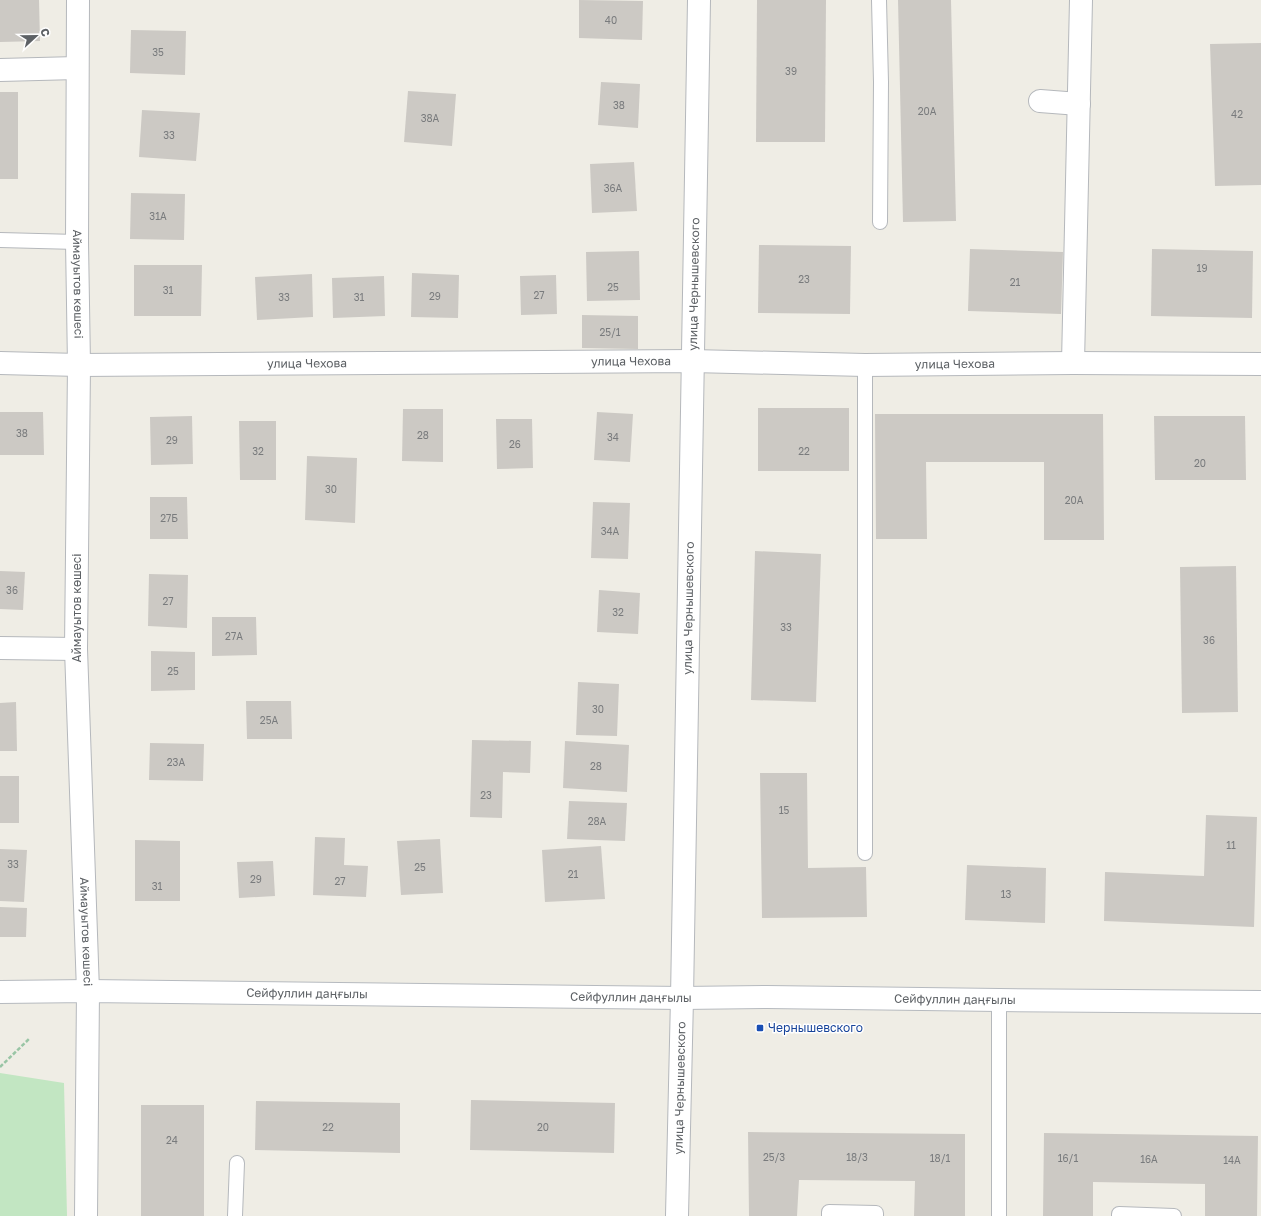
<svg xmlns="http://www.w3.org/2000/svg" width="1261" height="1216" viewBox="0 0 1261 1216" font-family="'Golos Text',sans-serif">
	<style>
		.green { fill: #c2e6c2 }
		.building { fill: #ccc9c4 }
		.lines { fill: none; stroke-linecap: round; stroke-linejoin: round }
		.service-casing { stroke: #b5b8bc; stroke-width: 16 }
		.minor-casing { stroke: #b5b8bc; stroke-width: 24 }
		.tertiary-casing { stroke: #b5b8bc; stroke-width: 24 }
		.secondary-casing { stroke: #b6babf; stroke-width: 24 }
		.path { stroke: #99c5a5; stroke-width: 2.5; stroke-dasharray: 4 2; stroke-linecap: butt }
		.service { stroke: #fff; stroke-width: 14 }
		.minor { stroke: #fff; stroke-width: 22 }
		.tertiary { stroke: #fff; stroke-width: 22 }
		.secondary { stroke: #fff; stroke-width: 22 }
		.transit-dot { fill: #1a4fb4; stroke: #fff; stroke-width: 1.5 }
		.labels { text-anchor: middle; stroke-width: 3; stroke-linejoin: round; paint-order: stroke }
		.number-label { font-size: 10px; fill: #797b7d }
		.street-label { font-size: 12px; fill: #5d6165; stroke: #fff }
		.transit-label { font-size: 12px; fill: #164399; stroke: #fff; text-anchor: start }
	</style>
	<rect width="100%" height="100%" fill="#efede5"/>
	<path class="green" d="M0,1073L64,1083L67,1216H0Z"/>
	<g class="building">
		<path d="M0,0H39L40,41L0,42Z"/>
		<path d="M579,0L643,1L642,40L579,38Z"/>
		<path d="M757,0H826L825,142H756Z"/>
		<path d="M898,0H951L956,221L903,222Z"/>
		<path d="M131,30L186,31L185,75L130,73Z"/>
		<path d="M1261,43V185L1215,186L1210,44Z"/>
		<path d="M601,82L640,84L638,128L598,125Z"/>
		<path d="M408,91L456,94L452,146L404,142Z"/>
		<rect x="0" y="92" width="18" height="87"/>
		<path d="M142,110L200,113L196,161L139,157Z"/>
		<path d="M634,162L637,211L592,213L590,164Z"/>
		<path d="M131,193L185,194L184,240L130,239Z"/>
		<path d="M759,245L851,246L850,314L758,313Z"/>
		<path d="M970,249L1063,252L1061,314L968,311Z"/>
		<path d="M1152,249L1253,251L1252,318L1151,316Z"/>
		<path d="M639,251L640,300L587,301L586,252Z"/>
		<path d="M134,265H202L201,316H134Z"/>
		<path d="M412,273L459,275L458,318L411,317Z"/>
		<path d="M312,274L313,317L257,320L255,277Z"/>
		<path d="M556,275L557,314L521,315L520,276Z"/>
		<path d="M384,276L385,316L333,318L332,278Z"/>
		<path d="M582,315L638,316V349L582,348Z"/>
		<rect x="758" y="408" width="91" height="63"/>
		<path d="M403,409H443V462L402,461Z"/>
		<path d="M0,412H43L44,455H0Z"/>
		<path d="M597,412L633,414L630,462L594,460Z"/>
		<path d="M875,414H1103L1104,540H1044V462H926L927,539H876Z"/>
		<path d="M192,416L193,464L151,465L150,417Z"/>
		<path d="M1154,416H1245L1246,480H1155Z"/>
		<path d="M496,419H532L533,468L497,469Z"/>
		<path d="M239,421H276V480H240Z"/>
		<path d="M307,456L357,458L355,523L305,520Z"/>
		<path d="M150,497H187L188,539H150Z"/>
		<path d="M593,502L630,503L628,559L591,558Z"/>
		<path d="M755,551L821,554L816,702L751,700Z"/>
		<path d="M1236,566L1238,712L1182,713L1180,567Z"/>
		<path d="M0,571L25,572L23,610L0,609Z"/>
		<path d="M149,574L188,575L187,628L148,626Z"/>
		<path d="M599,590L640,593L638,634L597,632Z"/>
		<path d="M212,617H256L257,655L212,656Z"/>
		<path d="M151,651L195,652V690L151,691Z"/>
		<path d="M578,682L619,684L617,736L576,735Z"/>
		<path d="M246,701H291L292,739H247Z"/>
		<path d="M16,702L17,751H0V703Z"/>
		<path d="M472,740L531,741L530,773L503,772L502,818L470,817Z"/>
		<path d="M565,741L629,745L627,792L563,788Z"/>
		<path d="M150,743L204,744L203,781L149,780Z"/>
		<path d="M760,773H807L808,868L866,867L867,917L762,918Z"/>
		<rect x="0" y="776" width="19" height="47"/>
		<path d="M569,801L627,803L625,841L567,839Z"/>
		<path d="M1206,815L1257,817L1254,927L1104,921L1105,872L1204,876Z"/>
		<path d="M315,837L345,838L344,865L368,866L366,897L313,895Z"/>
		<path d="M440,839L443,893L401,895L397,841Z"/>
		<path d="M135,840L180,841V901H135Z"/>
		<path d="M601,846L605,899L545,902L542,850Z"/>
		<path d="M0,849L27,850L24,902L0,901Z"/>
		<path d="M273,861L275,896L239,898L237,862Z"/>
		<path d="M967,865L1046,868L1045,923L965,920Z"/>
		<path d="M0,907L27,908L26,937H0Z"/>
		<path d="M471,1100L615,1103L614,1153L470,1150Z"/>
		<path d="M256,1101L400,1103V1153L255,1150Z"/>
		<rect x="141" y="1105" width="63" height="111"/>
		<path d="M748,1132L965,1134V1216H914L915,1181L799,1180L797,1216H749Z"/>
		<path d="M1044,1133L1258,1136L1257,1216H1205V1184L1093,1182V1216H1043Z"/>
	</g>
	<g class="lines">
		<g class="service-casing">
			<g id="service">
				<path d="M879,0L881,82L880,222"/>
				<path d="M0,240L77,242"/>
				<path d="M865,365V853"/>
				<path d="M235,1216L237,1163"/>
				<path d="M829,1216V1212L876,1213V1216"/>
				<path d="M999,1216V1000"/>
				<path d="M1119,1216V1214L1174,1216"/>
			</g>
		</g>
		<g class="minor-casing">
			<g id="minor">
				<path d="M0,70L77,68"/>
				<path d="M1040,101L1079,104"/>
				<path id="s1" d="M0,363L79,365L692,361L865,365L1073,363L1261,364"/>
				<path d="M1073,363L1081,0"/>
				<path d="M0,648L76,649"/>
				<path id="s2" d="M677,1216L682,998L699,0"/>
			</g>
		</g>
		<g class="tertiary-casing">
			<g id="tertiary">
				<path id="s3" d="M78,0L77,242L79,365L76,649L88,991L86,1216"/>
			</g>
		</g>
		<g class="secondary-casing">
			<g id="secondary">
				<path id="s4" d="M0,992L88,991L682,998L767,997L999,1000L1261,1002"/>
			</g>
		</g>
		<path class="path" d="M0,1067L29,1039"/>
		<use href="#service" class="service"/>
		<use href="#minor" class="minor"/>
		<use href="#tertiary" class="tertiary"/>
		<use href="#secondary" class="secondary"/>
	</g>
	<rect class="transit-dot" x="756" y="1024" width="8" height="8" rx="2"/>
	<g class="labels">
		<g class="number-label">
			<text x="611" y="24">40</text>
			<text x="158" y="56">35</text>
			<text x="791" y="75">39</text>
			<text x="619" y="109">38</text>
			<text x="927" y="115">20А</text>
			<text x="1237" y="118">42</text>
			<text x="430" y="122">38А</text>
			<text x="169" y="139">33</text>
			<text x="613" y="192">36А</text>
			<text x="158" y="220">31А</text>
			<text x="1202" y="272">19</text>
			<text x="804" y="283">23</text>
			<text x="1015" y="286">21</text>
			<text x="613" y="291">25</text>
			<text x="168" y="294">31</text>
			<text x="539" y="299">27</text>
			<text x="435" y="300">29</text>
			<text x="284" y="301">33</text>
			<text x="359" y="301">31</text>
			<text x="610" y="336">25/1</text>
			<text x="22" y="437">38</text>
			<text x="423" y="439">28</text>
			<text x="613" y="441">34</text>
			<text x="172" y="444">29</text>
			<text x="515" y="448">26</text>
			<text x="258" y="455">32</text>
			<text x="804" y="455">22</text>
			<text x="1200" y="467">20</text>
			<text x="331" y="493">30</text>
			<text x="1074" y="504">20А</text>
			<text x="169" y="522">27Б</text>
			<text x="610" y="535">34А</text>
			<text x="12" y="594">36</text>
			<text x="168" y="605">27</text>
			<text x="618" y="616">32</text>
			<text x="786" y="631">33</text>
			<text x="234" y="640">27А</text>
			<text x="1209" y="644">36</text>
			<text x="173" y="675">25</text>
			<text x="598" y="713">30</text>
			<text x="269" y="724">25А</text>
			<text x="176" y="766">23А</text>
			<text x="596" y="770">28</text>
			<text x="486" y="799">23</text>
			<text x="784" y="814">15</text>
			<text x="597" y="825">28А</text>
			<text x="1231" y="849">11</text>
			<text x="13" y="868">33</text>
			<text x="420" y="871">25</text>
			<text x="573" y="878">21</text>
			<text x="256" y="883">29</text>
			<text x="340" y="885">27</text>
			<text x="157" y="890">31</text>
			<text x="1006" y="898">13</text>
			<text x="328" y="1131">22</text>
			<text x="543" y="1131">20</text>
			<text x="172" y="1144">24</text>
			<text x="774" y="1161">25/3</text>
			<text x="857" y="1161">18/3</text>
			<text x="940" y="1162">18/1</text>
			<text x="1068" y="1162">16/1</text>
			<text x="1149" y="1163">16А</text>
			<text x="1232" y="1164">14А</text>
		</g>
		<g class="street-label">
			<text dy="4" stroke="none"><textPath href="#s3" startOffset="284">Аймауытов көшесі</textPath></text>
			<text dy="4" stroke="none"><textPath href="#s2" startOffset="932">улица Чернышевского</textPath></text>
			<text dy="4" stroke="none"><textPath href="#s1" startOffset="631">улица Чехова</textPath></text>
			<text dy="4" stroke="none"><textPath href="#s1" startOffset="307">улица Чехова</textPath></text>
			<text dy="4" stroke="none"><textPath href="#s1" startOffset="955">улица Чехова</textPath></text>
			<text transform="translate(77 608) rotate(-90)" y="4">Аймауытов көшесі</text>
			<text dy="4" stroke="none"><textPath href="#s2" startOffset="608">улица Чернышевского</textPath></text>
			<text dy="4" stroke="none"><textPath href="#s3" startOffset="932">Аймауытов көшесі</textPath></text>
			<text dy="4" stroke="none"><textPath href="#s4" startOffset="307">Сейфуллин даңғылы</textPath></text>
			<text dy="4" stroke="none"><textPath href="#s4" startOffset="631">Сейфуллин даңғылы</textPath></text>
			<text dy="4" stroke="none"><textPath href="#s4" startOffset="955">Сейфуллин даңғылы</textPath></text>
			<text dy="4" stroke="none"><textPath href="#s2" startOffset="128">улица Чернышевского</textPath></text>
		</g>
		<g class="transit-label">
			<text x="768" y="1032">Чернышевского</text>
		</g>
	</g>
	<g transform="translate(36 36) rotate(68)" stroke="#ffffff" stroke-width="3" paint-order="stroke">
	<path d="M0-3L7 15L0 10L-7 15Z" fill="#5d6165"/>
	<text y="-6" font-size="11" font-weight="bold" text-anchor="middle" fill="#5d6165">С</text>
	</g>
</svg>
